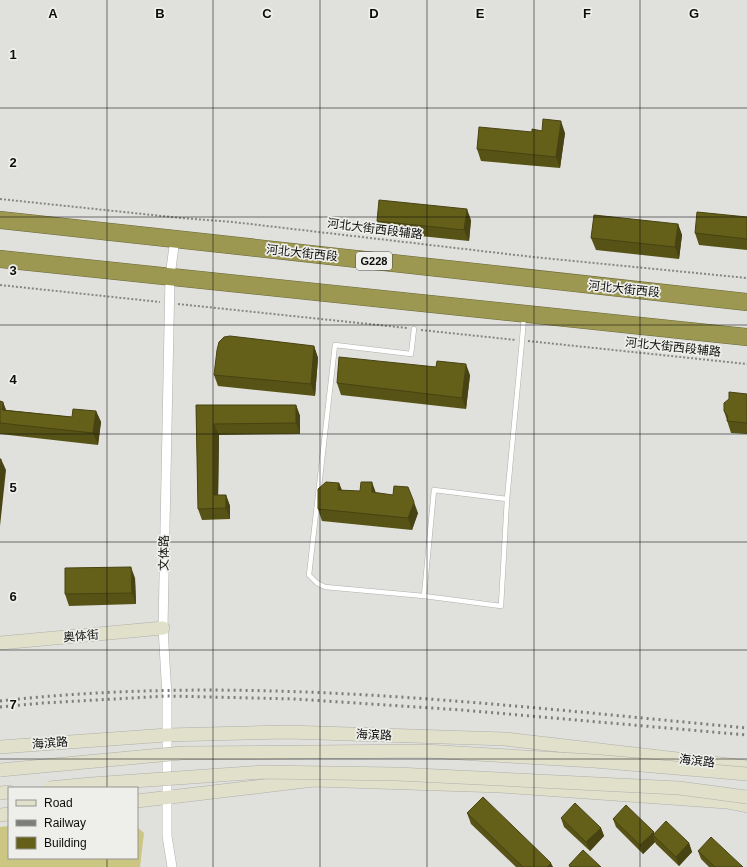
<svg xmlns="http://www.w3.org/2000/svg" width="747" height="867" viewBox="0 0 747 867" font-family="Arial,'Noto Sans SC',sans-serif">
	<style>
		.green { fill: #cbc782 }
		.lines { fill: none; stroke-linecap: round; stroke-linejoin: round }
		.lane-casing { stroke: #afafac; stroke-width: 5.5 }
		.street-casing { stroke: #afafac; stroke-width: 10 }
		.secondary-casing { stroke: #afafac; stroke-width: 14 }
		.highway-casing { stroke: #6a6739; stroke-width: 18 }
		.path { stroke: #868683; stroke-width: 2; stroke-dasharray: 2 2; stroke-linecap: butt }
		.lane { stroke: #fff; stroke-width: 4.5 }
		.street { stroke: #fff; stroke-width: 9 }
		.secondary { stroke: #e1e0cb; stroke-width: 13 }
		.highway { stroke: #9c9851; stroke-width: 17 }
		.rail { stroke: #7d7d7b; stroke-width: 3; stroke-dasharray: 2 4; stroke-linecap: butt }
		.secondary-bridge-casing { stroke: #afafac; stroke-width: 14; stroke-linecap: butt }
		.secondary-bridge { stroke: #e1e0cb; stroke-width: 13 }
		.wall { fill: #575316 }
		.shaded-wall { fill: #474312 }
		.building { fill: #656019; stroke: #474312 }
		.grid { fill: none; stroke: #0d0d0c; stroke-width: 1; stroke-opacity: 0.55 }
		.labels { text-anchor: middle; stroke-width: 3.5; stroke-linejoin: round; paint-order: stroke }
		.shield { fill: #eeeeeb; stroke: #50504f; stroke-width: 1 }
		.shield-label { font-size: 11px; font-weight: bold; fill: #0d0d0c }
		.street-label { font-size: 12px; fill: #0d0d0c; stroke: #eeeeeb }
		.grid-label { font-size: 13px; text-anchor: middle; font-weight: bold; fill: #0d0d0c; stroke: #eeeeeb; stroke-width: 3.5; stroke-linejoin: round; paint-order: stroke }
	</style>
	<rect width="100%" height="100%" fill="#e0e0dd"/>
	<path class="green" d="M9,826V858H137V827L144,833L140,867H0V827Z"/>
	<g class="lines">
		<g class="lane-casing">
			<g id="lane">
				<path d="M414,329L411,354L335,345L309,575L317,583L325,587L424,596L501,606L507,499L522,341L524,317"/>
				<path d="M424,596L434,490L507,499"/>
			</g>
		</g>
		<g class="street-casing">
			<path id="street" d="M172,867L167,836V696L163,628L170,276L175,239"/>
		</g>
		<g class="secondary-casing">
			<g id="secondary">
				<path d="M0,643L163,628"/>
				<path d="M0,747L167,735L288,732L505,739L747,767"/>
				<path d="M0,793L9,792"/>
				<path d="M137,801L314,780L501,786L727,802L747,806"/>
				<path d="M0,815L9,814"/>
			</g>
		</g>
		<g class="highway-casing">
			<g id="highway">
				<path d="M0,220L175,239L747,302"/>
				<path d="M0,259L747,337"/>
			</g>
		</g>
		<g class="path">
			<path d="M0,199L181,218L233,222L533,257L747,278"/>
			<path d="M0,285L160,302"/>
			<path d="M178,304L407,328"/>
			<path d="M421,330L516,340"/>
			<path d="M528,341L747,364"/>
		</g>
		<use href="#lane" class="lane"/>
		<use href="#street" class="street"/>
		<use href="#secondary" class="secondary"/>
		<use href="#highway" class="highway"/>
		<g class="rail">
			<path d="M0,701C249,673 499,705 747,728"/>
			<path d="M0,707L43,703L167,696L295,699L462,710L747,735"/>
		</g>
		<g class="secondary-bridge-casing">
			<g id="secondary-bridge">
				<path d="M0,770L182,753L425,751L594,761L747,774"/>
				<path d="M49,788L91,784L264,772L397,774L679,788L747,797"/>
			</g>
		</g>
		<use href="#secondary-bridge" class="secondary-bridge"/>
	</g>
	<g class="wall">
		<path d="M532,132L565,133L560,168L481,161L477,149Z"/>
		<path d="M747,217V250L699,245L695,233Z"/>
		<path d="M471,220L469,241L381,232L377,221Z"/>
		<path d="M678,224L682,235L679,259L596,250L591,238Z"/>
		<path d="M314,346L318,358L315,396L218,386L214,375Z"/>
		<path d="M470,375L466,409L341,395L337,383Z"/>
		<path d="M747,394V434L731,433L724,411Z"/>
		<path d="M0,401L3,402L6,410L72,417L96,411L101,422L98,445L0,434Z"/>
		<path d="M196,405H296L300,416V434L219,435L218,495H226L230,506V519L202,520L198,509Z"/>
		<path d="M339,483L342,490L376,493L418,513L412,530L322,521L318,509Z"/>
		<path d="M135,578L136,604L69,606L65,594Z"/>
		<path d="M467,813L553,867H516L471,824Z"/>
		<path d="M561,818L601,828L604,836L590,851L564,827Z"/>
		<path d="M613,819L654,833L689,843L692,852L679,866L656,844L655,842L643,854L616,827Z"/>
		<path d="M698,851L743,867H709L701,859Z"/>
	</g>
	<g class="shaded-wall">
		<path d="M561,121L565,133L560,168L556,157Z"/>
		<path d="M467,209L471,220L469,241L464,230Z"/>
		<path d="M678,224L682,235L679,259L675,247Z"/>
		<path d="M314,346L318,358L315,396L311,384Z"/>
		<path d="M466,364L470,375L466,409L462,398Z"/>
		<path d="M3,402L7,413L2,410Z"/>
		<path d="M296,405L300,416V434L296,423Z"/>
		<path d="M96,411L101,422L98,445L93,433Z"/>
		<path d="M214,424L219,435L218,506L214,495Z"/>
		<path d="M1,459L6,470L0,526V473Z"/>
		<path d="M372,482L376,493L372,492Z"/>
		<path d="M339,483L343,495L338,490Z"/>
		<path d="M226,495L230,506V519L226,508Z"/>
		<path d="M414,502L418,513L412,530L408,518Z"/>
		<path d="M131,567L135,578L136,604L132,593Z"/>
		<path d="M601,828L604,836L590,851L586,842Z"/>
		<path d="M654,832L656,838L653,835L655,842L643,854L640,845Z"/>
		<path d="M689,843L692,852L679,866L676,857Z"/>
		<path d="M551,863L553,867H547Z"/>
	</g>
	<g class="building">
		<path d="M543,119L561,121L556,157L477,149L479,127L532,132V129L542,131Z"/>
		<path d="M379,200L467,209L464,230L377,221Z"/>
		<path d="M697,212L747,217V239L695,233Z"/>
		<path d="M594,215L678,224L675,247L591,238Z"/>
		<path d="M230,336L314,346L311,384L214,375L217,350L219,342L224,337Z"/>
		<path d="M339,357L436,367L437,361L466,364L462,398L337,383Z"/>
		<path d="M729,392L747,394V423L727,421L728,416L724,411V403L729,399Z"/>
		<path d="M0,401L3,402L2,410L72,417L73,409L96,411L93,433L0,423Z"/>
		<path d="M196,405H296V423L214,424V495H226V508L198,509Z"/>
		<path d="M0,459H1L0,473Z"/>
		<path d="M326,482L339,483L338,490L360,491L361,482H372V492L393,495L394,486L408,487L414,502L408,518L318,509V489Z"/>
		<path d="M131,567L132,593L65,594V568Z"/>
		<path d="M483,797L551,863L547,867H523L467,813Z"/>
		<path d="M575,803L601,828L586,842L561,818Z"/>
		<path d="M626,805L654,832L640,845L613,819Z"/>
		<path d="M666,821L689,843L676,857L653,835Z"/>
		<path d="M711,837L743,867H715L698,851Z"/>
		<path d="M583,850L601,867H570L569,865Z"/>
	</g>
	<path class="grid" d="M107,0V788M213,0V867M320,0V867M427,0V867M534,0V867M640,0V867M0,108H747M0,217H747M0,325H747M0,434H747M0,542H747M0,650H747M0,759H747M107,858V867"/>
	<g class="labels">
		<rect class="shield" x="356" y="252" width="36" height="18" rx="3"/>
		<g class="shield-label">
			<text x="374" y="265">G228</text>
		</g>
		<g class="street-label">
			<text transform="translate(375 229) rotate(7)" y="4">河北大街西段辅路</text>
			<text transform="translate(302 253) rotate(6)" y="4">河北大街西段</text>
			<text transform="translate(624 289) rotate(6)" y="4">河北大街西段</text>
			<text transform="translate(673 347) rotate(6)" y="4">河北大街西段辅路</text>
			<text transform="translate(164 553) rotate(-89)" y="4">文体路</text>
			<text transform="translate(81 636) rotate(-5)" y="4">奥体街</text>
			<text transform="translate(374 735) rotate(2)" y="4">海滨路</text>
			<text transform="translate(50 743) rotate(-4)" y="4">海滨路</text>
			<text transform="translate(697 761) rotate(6)" y="4">海滨路</text>
		</g>
	</g>
	<g class="grid-label">
		<text x="53" y="18">A</text>
		<text x="160" y="18">B</text>
		<text x="267" y="18">C</text>
		<text x="374" y="18">D</text>
		<text x="480" y="18">E</text>
		<text x="587" y="18">F</text>
		<text x="694" y="18">G</text>
		<text x="13" y="59">1</text>
		<text x="13" y="167">2</text>
		<text x="13" y="275">3</text>
		<text x="13" y="384">4</text>
		<text x="13" y="492">5</text>
		<text x="13" y="601">6</text>
		<text x="13" y="709">7</text>
	</g>
	<rect x="8" y="787" width="130" height="72" fill="#eeeeeb" stroke="#949492"/>
	<rect x="16" y="800" width="20" height="6" fill="#e1e0cb" stroke="#949492"/>
	<text x="44" y="807" font-size="12" fill="#0d0d0c">Road</text>
	<rect x="16" y="820" width="20" height="6" fill="#7d7d7b" stroke="#949492"/>
	<text x="44" y="827" font-size="12" fill="#0d0d0c">Railway</text>
	<rect x="16" y="837" width="20" height="12" fill="#656019" stroke="#949492"/>
	<text x="44" y="847" font-size="12" fill="#0d0d0c">Building</text>
</svg>
